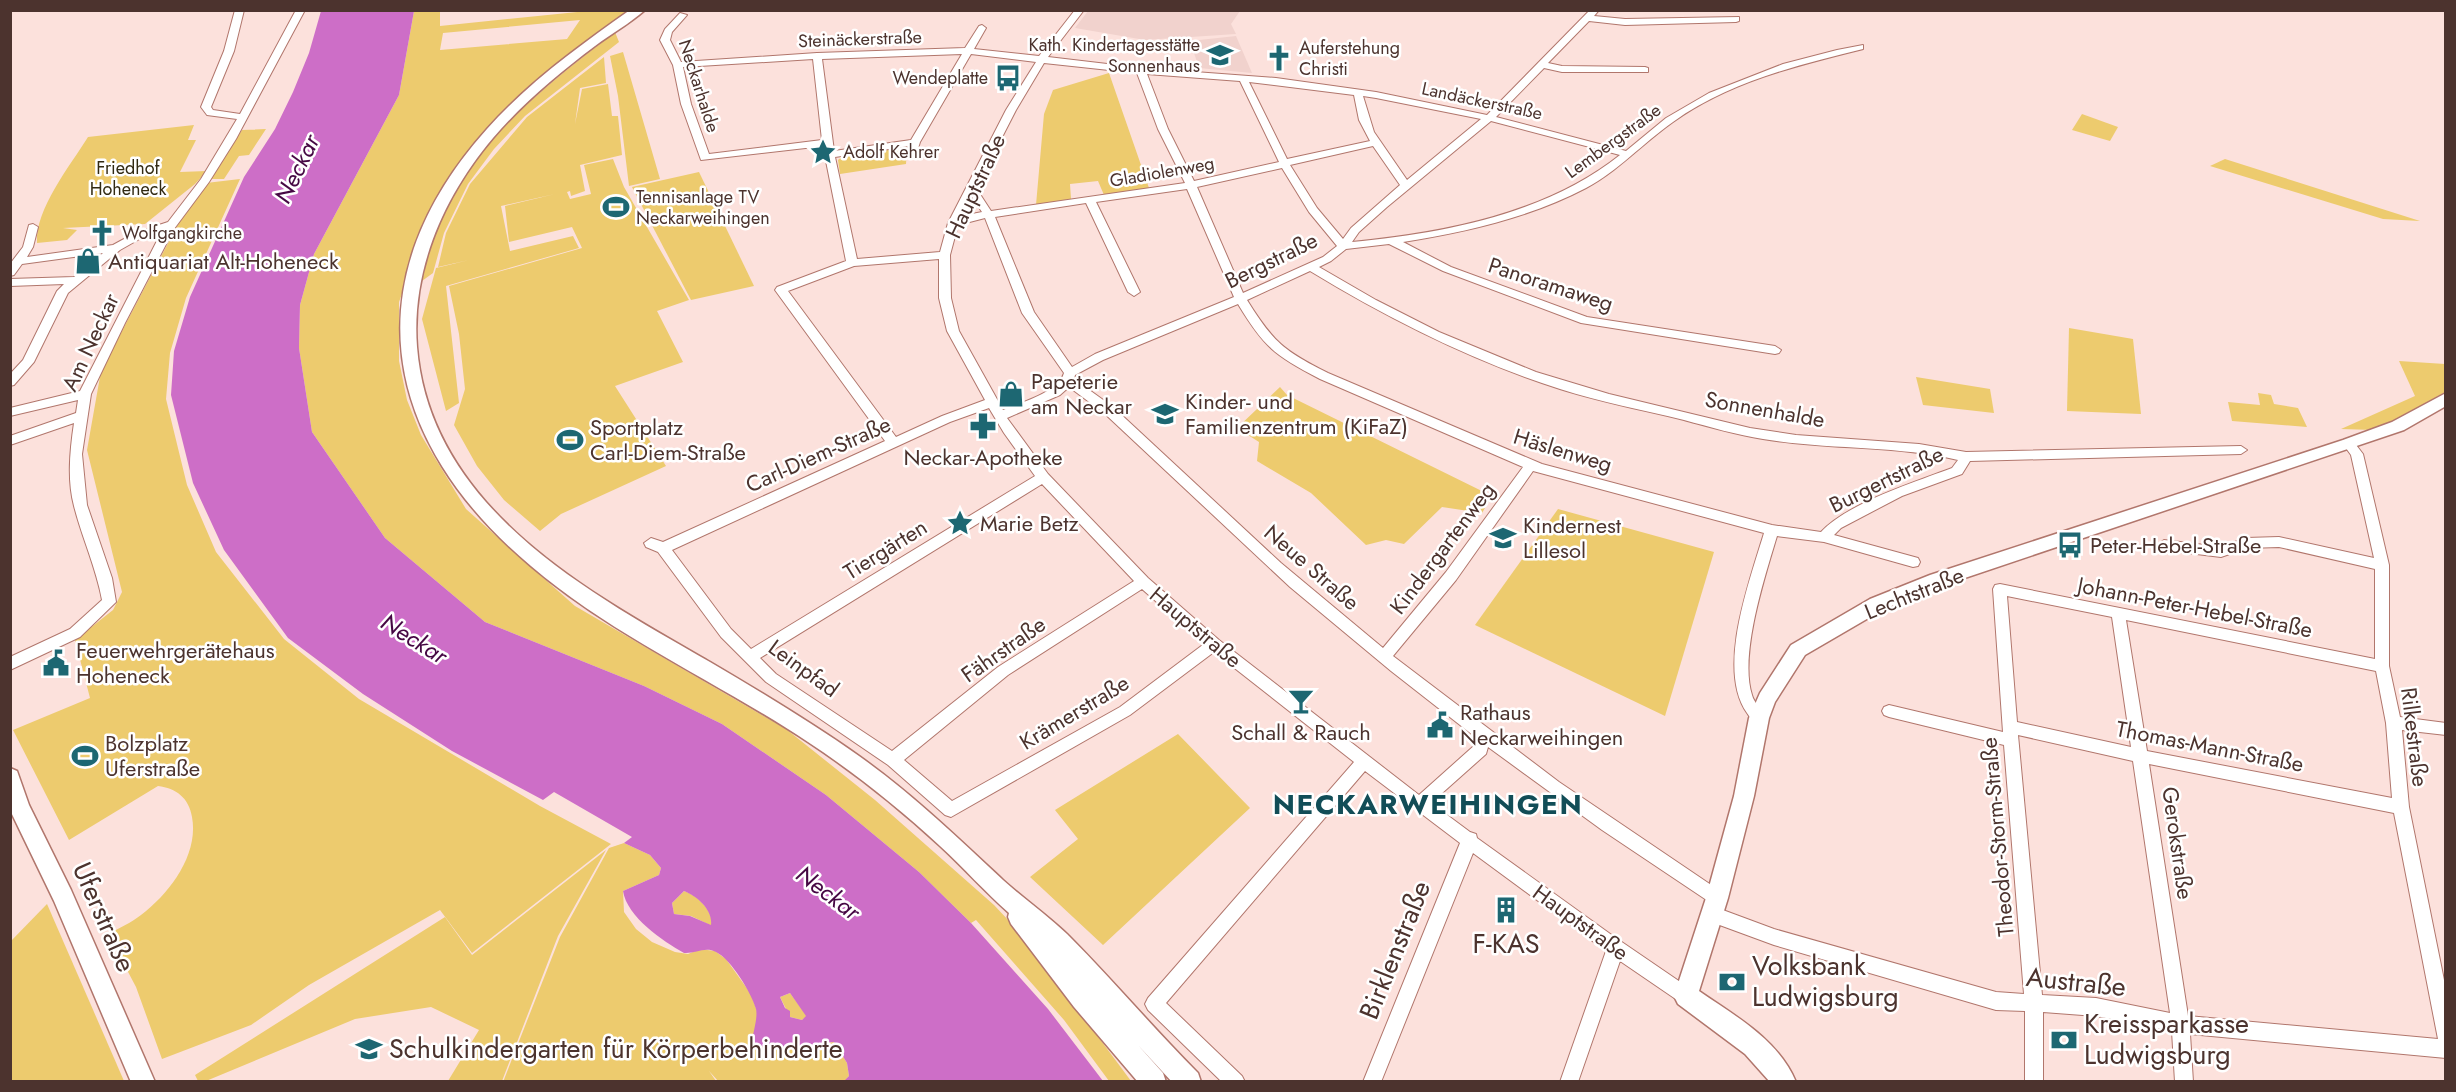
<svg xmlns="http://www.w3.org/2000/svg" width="2456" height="1092" viewBox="0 0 2456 1092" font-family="Jost,sans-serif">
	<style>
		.built { fill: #f1d2cd }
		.green { fill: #edcb6e; fill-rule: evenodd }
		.water { fill: #cd6ec7; fill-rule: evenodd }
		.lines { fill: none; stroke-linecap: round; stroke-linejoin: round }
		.street-casing { stroke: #b1766c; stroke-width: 2 }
		.secondary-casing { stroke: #b1766c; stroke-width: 3 }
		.street { fill: #fff; fill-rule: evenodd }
		.secondary { fill: #fff; fill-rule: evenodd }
		.labels { text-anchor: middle; stroke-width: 5; stroke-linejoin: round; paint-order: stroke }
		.far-street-label { font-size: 18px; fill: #4c332e; stroke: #fff }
		.far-poi-label { font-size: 18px; fill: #4c332e; stroke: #fff; text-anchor: start }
		.far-park-label { font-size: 18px; fill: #322a13; stroke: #fff }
		.street-label { font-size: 22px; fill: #4c332e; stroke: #fff }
		.poi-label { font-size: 22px; fill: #4c332e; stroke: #fff; text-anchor: start }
		.water-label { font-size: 24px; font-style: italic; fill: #460844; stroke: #fff }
		.near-street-label { font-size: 27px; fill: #4c332e; stroke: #fff }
		.near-poi-label { font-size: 27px; fill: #4c332e; stroke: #fff; text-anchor: start }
		.district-label { font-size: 28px; font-weight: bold; letter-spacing: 1.5px; fill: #124d57; stroke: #fff }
	</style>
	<rect width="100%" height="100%" fill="#fce1dc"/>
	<g class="built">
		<path d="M1088,11H1240L1231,24L1236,34L1145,40L1075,28Z"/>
		<path d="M1236,36L1252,73L1199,68L1190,41Z"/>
	</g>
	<g class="green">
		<path d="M414,11H440V26L587,11H634L499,118L469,150L435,203L399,302V361L407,400L421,435L466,509L575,606L786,729L875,800L994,905L1024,937L1131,1081H1109L1064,1020L976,920L971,923L919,872L826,795L722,724L644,686L485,622L385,538L312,432L299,348L300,305L314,254L399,95ZM580,20L567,39L440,50L443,33Z"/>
		<path d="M615,32L619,42L525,116L494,149L468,184L444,233L433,273L422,281C445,163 526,101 615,32Z"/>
		<path d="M623,52L660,179L629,186L618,96L610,56Z"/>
		<path d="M604,57L606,83L580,88L575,124L582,89L608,84L612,116H618L622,155L580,165L585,191L571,196L570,191L567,192L570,199L591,194L584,165L613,159L624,187L689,300L657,311L683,362L615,386L666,466L561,514L540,531L504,500L477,466L454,425L465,389L459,334L449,286L582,248L572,227L509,242L505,206L555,194L501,206L510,251L573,236L579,248L446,286L459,403L446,411L422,319L436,268L469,260L438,267L446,233L470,184L527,117Z"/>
		<path d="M1109,73L1149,188L1104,195L1098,181L1070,184L1071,199L1036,205L1044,114L1053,90Z"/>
		<path d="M2082,114L2118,127L2110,141L2072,130Z"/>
		<path d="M194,125L188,140H196L180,172L207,171L195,184L145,224L63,228L77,230L67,240L37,243C35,209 70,166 88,137Z"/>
		<path d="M266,129L249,155L239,156L224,179H210L242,130Z"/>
		<path d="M907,145L906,164L840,174L838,160L843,156Z"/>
		<path d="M2225,159L2420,221L2383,219L2210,166Z"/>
		<path d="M699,172L754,286L691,300L632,187Z"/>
		<path d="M240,179L186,298L170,353L166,399L187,485L216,552L284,639L359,699L540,806L611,844L472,953L440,910L309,985L251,1025L162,1059L136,987L108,934C119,928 131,923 141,915C170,893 199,854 192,817C189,798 176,788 158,786L69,840L13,730L90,698L75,640L113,610L122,592L87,450L101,371L177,226L206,183Z"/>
		<path d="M2069,328L2133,339L2141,414L2067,411Z"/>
		<path d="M2399,361L2445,364V392L2393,423L2374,430L2341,429L2415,396Z"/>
		<path d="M1916,377L1990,389L1994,413L1923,405Z"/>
		<path d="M1280,387L1287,395L1492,496L1482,513L1442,507L1404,544L1386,540L1366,545L1311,493L1257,461L1259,442L1237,428Z"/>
		<path d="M2258,393L2271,395L2274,404L2298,408L2307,427L2232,421L2228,402L2260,405Z"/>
		<path d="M1558,509L1714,552L1665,716L1475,625Z"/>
		<path d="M1178,734L1250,808L1103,945L1030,877L1078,839L1055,810Z"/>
		<path d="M624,843L650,855L661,868L659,875L623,891L624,912L636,929L652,942L675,952L688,954L700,949L715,951L726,959L751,994L757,1011L787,1050L834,1042L847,1063L849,1076L844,1082H719L709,1071L716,1081L503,1082L560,937L609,848Z"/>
		<path d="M606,850L558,936L502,1081H448L479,1030L431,1007L355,1019L206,1081H198L195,1075L445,917L472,955Z"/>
		<path d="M684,891C698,896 713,910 712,926L691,916L674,914L672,903Z"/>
		<path d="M47,904L124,1081H11V941Z"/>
		<path d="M790,993L807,1016L802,1020L790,1017L780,997Z"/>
	</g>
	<path class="water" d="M321,11H414L399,95L314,254L300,305L299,348L312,432L385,538L485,622L644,686L722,724L826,795L919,872L971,923L1048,1009L1103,1081H844L849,1076L847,1063L834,1042C803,1043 781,1058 752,1042C753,1032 758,1018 756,1009C752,994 731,959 716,952C705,946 695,954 684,953C663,941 627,917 623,891L659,875L661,868L650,855L624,843L632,837L554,792L543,800L452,751L363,694L288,638L224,550L193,483L171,395L174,351L190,297L244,177L275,129L293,92L309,53ZM684,891C697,896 713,910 711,925L690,916L674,914L672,903ZM790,993L806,1016L802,1020L790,1017V1011L785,1008L780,997Z"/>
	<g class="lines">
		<g class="street-casing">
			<g id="street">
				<path d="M235,10H244L234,51L211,107L213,110L240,114L296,10H305L236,139L209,182L174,229L125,323L91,394L82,454L87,505L112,578L116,602L80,637L10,670V657L70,629L102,600C96,567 82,538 74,506C67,480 70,450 74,423L10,445V436L76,413L78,400L10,416V408L80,391L162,231L143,237L120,250L68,293L34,362L14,385L10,386V374L23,360L57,291L64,284L10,286V279L74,277L103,253L22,264L14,275L10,276V264L23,247L29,225L33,224L38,227L33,247L27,257L113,245L135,233L168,222L201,179L237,119L207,115L201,107L224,51Z"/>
				<path d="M1075,10H1084L1048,57L1141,68L1276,78L1376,92L1487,115L1590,10H1599L1594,16L1625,19L1739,17V21L1736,22L1625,25L1589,21L1548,63L1562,66L1645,67L1648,68V72H1562L1544,68L1496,117L1626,151L1666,118L1709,93L1783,64L1837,50L1863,45V49C1798,65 1728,82 1673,122C1643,143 1618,171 1586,188C1529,218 1465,232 1403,242L1451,267L1587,317L1775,346L1781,350L1779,353L1775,354L1581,323L1443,271L1389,244L1346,249L1331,261L1319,267L1376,300L1439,332L1536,372L1609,394L1750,428L1796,435L1919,444L1966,452L2241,446L2247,450L2241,454L1970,461L1962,474L1902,496L1841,528L1834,535L1918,558L1920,562L1918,566L1913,567L1824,542L1777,536C1765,576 1739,655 1752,695C1754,703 1762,710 1766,718L1764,722C1755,726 1752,720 1747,713C1716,669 1750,580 1764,533L1533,471L1456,580L1393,656L1559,782L1723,893L1725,898L1723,903L1717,906L1711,903L1602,830L1488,747L1486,754L1431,803L1470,832L1476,834L1477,838L1613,936L1692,990L1695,996L1692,1002L1686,1004L1680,1002L1620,961L1578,1082H1560L1606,951L1473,853L1381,1082H1363L1460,843L1365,771L1166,1003L1242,1076L1245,1082H1222L1148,1010L1145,1004L1148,998L1354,762L1214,652L1130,715L951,817L945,815L888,765L766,682L721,637L658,552L646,547L644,543L651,538L663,542L885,441L775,290L777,287L846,261L823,146L701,160L681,104L673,65L660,40L665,29L680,13L687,15L672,32L670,40L681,62L817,53L965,48L979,26L982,25L986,28L974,49L1039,56ZM962,54L911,140L834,151L822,59ZM971,54L1036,62L1006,110L948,223L940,252L857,259L835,157L909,146L906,156L911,159L915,158L920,142ZM813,59L822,140L709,154L691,104L683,67ZM1044,63L1137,73L1158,129L1185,183L991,211L976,188L1016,110ZM1147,74L1240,81L1279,162L1194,181L1168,129ZM1249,82L1354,95L1359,120L1370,141L1287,159ZM1363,96L1376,98L1481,119L1407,180L1374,132ZM1491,121L1620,155C1546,214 1444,233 1352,242L1359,232L1387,207ZM1373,146L1400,185L1351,228L1343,239L1317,208L1290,165ZM1282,168L1309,212L1337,246L1323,257L1243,293L1197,187ZM1187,189L1234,297L1095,354L1072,367L1034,312L995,217L1086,203L1128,292L1134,296L1140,292L1096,202ZM972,197L982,212L962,216ZM985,218L1022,313L1064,373C1059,392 1020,403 1003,410L959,331L951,298L950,255L958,225ZM939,259V298L947,331L985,400L942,416L896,437L788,291L854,266ZM1310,271C1389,319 1472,361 1560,389C1601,402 1643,410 1684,420C1710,427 1737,435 1763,439C1828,450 1894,445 1958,460L1952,468C1915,482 1848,503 1821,532L1772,525L1542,464L1328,373C1284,351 1273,342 1247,300ZM1238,304C1264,347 1275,356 1320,379L1523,467L1446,572L1383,648L1281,563L1113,407L1074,379L1075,375L1103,360ZM1069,387L1104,413L1290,587L1391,671L1483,743L1476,744L1419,795L1219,640L1148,578L1048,474L1007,418L1060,395ZM989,408L1004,433L1035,476L751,649L731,629L672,550L950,422ZM1042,484L1134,581L998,667L892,751L776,674L760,658ZM1142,589L1204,644L1120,707L952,801L904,760L1008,675Z"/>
				<path d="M2349,440L2353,441L2363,454L2389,565V666L2400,717L2446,723V735L2402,730L2409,807L2446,990V1058L2190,1034L2193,1082H2175L2172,1031L2096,1016L2043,1012V1082H2025V1011L1996,1010L1774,945L1706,920L1704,914L1706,908L1712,906L1774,929L1996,992L2024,994L2004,745L1889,717L1884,715L1882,711L1884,707L1889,705L2003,732L1993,589L1995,585L2000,584L2375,659V569L2279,547L2247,548L2221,557L2164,550L2157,545L2164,540L2221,547L2246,538L2279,537L2374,558L2351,455L2343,444ZM2007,596L2112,617L2131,747L2017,722ZM2126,620L2376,671L2386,723L2392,798L2147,751ZM2018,735L2133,761L2170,1013L2096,998L2042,995ZM2149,764L2394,813L2438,1039L2188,1016Z"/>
			</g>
		</g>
		<g class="secondary-casing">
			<g id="secondary">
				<path d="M630,10H645C629,24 611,34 595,46C559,73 523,103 493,138C444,196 411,270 417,347C430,507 586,591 710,662C761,692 811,722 859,756C911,793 956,836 1003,880C1024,899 1047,915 1067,934C1112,979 1153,1028 1198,1073L1201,1082H1172L1137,1044L1163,1073L1166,1082H1138L1074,1007L1011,924L1008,917L1009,913C985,892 964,868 940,846C899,808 855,773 808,742C718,682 614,637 531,566C382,441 351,281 487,129C528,83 579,46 630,10Z"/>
				<path d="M2446,393V406L2404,430L1944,585L1884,609L1805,655L1775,702L1769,718L1754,796L1728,898L1699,991C1735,1016 1778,1039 1796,1082H1770L1745,1054L1678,1004L1674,996L1706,898L1734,796L1749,718L1760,693L1791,645L1870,599L1930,575L2343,440L2392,422Z"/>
				<path d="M10,768L17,771L29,805L71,890L155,1082H131L54,901L10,810Z"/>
			</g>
		</g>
		<use href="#street" class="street"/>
		<use href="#secondary" class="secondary"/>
	</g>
	<defs>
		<g id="school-bare" transform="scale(2.07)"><path d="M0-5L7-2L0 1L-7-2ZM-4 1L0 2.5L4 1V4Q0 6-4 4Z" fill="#1d6772" stroke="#fff" stroke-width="2.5" paint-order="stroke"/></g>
		<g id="church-bare" transform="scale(2.07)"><path d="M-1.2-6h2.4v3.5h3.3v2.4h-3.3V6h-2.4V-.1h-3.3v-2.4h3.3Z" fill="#1d6772" stroke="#fff" stroke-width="2.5" paint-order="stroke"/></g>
		<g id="bus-bare" transform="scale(2.07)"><path d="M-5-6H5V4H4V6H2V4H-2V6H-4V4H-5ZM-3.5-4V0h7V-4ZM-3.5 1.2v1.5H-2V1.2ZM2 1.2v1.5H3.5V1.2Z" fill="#1d6772" stroke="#fff" stroke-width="2.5" paint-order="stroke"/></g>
		<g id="sight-bare" transform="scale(2.07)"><path d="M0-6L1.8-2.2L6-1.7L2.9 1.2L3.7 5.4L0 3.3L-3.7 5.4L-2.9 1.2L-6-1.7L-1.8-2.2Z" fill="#1d6772" stroke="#fff" stroke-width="2.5" paint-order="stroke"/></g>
		<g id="stadium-bare" transform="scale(2.07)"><path d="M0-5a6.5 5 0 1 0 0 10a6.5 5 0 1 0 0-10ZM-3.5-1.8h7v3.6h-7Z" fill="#1d6772" stroke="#fff" stroke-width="2.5" paint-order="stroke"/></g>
		<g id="shop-bare" transform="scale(2.07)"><path d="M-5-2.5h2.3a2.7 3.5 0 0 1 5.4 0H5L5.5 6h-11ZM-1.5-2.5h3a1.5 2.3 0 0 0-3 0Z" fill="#1d6772" stroke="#fff" stroke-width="2.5" paint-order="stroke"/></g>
		<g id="pharmacy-bare" transform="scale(2.07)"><path d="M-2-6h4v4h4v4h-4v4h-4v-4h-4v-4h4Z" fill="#1d6772" stroke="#fff" stroke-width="2.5" paint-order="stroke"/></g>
		<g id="civic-bare" transform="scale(2.07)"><path d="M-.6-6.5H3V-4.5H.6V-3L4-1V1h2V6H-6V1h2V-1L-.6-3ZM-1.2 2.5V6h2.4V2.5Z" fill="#1d6772" stroke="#fff" stroke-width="2.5" paint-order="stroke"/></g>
		<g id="bar-bare" transform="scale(2.07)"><path d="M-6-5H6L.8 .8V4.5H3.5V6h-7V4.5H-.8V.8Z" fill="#1d6772" stroke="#fff" stroke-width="2.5" paint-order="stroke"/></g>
		<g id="building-bare" transform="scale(2.07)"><path d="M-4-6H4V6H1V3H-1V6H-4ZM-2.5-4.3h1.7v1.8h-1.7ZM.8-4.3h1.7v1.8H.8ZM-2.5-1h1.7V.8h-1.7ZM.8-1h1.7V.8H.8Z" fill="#1d6772" stroke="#fff" stroke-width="2.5" paint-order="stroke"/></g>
		<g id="bank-bare" transform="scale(2.07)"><path d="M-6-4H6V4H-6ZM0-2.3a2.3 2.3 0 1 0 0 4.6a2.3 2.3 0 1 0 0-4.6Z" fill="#1d6772" stroke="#fff" stroke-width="2.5" paint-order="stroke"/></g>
	</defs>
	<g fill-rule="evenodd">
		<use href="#school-bare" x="1220" y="55"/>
		<use href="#church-bare" x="1279" y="58"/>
		<use href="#bus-bare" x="1008" y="78"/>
		<use href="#sight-bare" x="823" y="152"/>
		<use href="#stadium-bare" x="616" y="207"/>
		<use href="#church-bare" x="102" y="233"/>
		<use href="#shop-bare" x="88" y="261"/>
		<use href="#shop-bare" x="1011" y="394"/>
		<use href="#school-bare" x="1165" y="414"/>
		<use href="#pharmacy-bare" x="983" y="426"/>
		<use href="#stadium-bare" x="570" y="440"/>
		<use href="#sight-bare" x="960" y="523"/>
		<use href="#school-bare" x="1503" y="538"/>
		<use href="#bus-bare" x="2070" y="545"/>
		<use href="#civic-bare" x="56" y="663"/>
		<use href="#bar-bare" x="1301" y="701"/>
		<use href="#civic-bare" x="1440" y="725"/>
		<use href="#stadium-bare" x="85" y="756"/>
		<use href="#building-bare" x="1506" y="910"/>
		<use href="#bank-bare" x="1732" y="982"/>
		<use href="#bank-bare" x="2064" y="1040"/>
		<use href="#school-bare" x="369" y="1049"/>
	</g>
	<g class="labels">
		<g class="far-street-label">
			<text transform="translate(860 39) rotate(-2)" y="6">Steinäckerstraße</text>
			<text transform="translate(699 86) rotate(72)" y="6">Neckarhalde</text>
			<text transform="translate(1482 101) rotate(12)" y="6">Landäckerstraße</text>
			<text transform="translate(1613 141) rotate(-36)" y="6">Lembergstraße</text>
			<text transform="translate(1162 172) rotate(-10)" y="6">Gladiolenweg</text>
		</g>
		<g class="far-poi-label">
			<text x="1200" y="51" text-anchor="end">Kath. Kindertagesstätte<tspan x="1200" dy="21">Sonnenhaus</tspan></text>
			<text x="1299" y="54">Auferstehung<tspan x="1299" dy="21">Christi</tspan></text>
			<text x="988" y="84" text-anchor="end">Wendeplatte</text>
			<text x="843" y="158">Adolf Kehrer</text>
			<text x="636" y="203">Tennisanlage TV<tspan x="636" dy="21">Neckarweihingen</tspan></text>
			<text x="122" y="239">Wolfgangkirche</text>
		</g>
		<g class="far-park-label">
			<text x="128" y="174">Friedhof<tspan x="128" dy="21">Hoheneck</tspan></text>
		</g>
		<g class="street-label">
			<text transform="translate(975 186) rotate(-65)" y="8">Hauptstraße</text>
			<text transform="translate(1271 260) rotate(-26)" y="8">Bergstraße</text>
			<text transform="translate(1551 284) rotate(18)" y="8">Panoramaweg</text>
			<text transform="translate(90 342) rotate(-65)" y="8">Am Neckar</text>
			<text transform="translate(1765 409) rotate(10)" y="8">Sonnenhalde</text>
			<text transform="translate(1563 450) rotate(17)" y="8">Häslenweg</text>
			<text transform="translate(818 454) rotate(-24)" y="8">Carl-Diem-Straße</text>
			<text transform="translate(1886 479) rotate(-26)" y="8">Burgertstraße</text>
			<text transform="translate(1442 548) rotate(-53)" y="8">Kindergartenweg</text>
			<text transform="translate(885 549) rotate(-32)" y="8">Tiergärten</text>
			<text transform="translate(1312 567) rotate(41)" y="8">Neue Straße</text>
			<text transform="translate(1914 593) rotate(-22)" y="8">Lechtstraße</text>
			<text transform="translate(2195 607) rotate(11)" y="8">Johann-Peter-Hebel-Straße</text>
			<text transform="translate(1196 627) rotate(40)" y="8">Hauptstraße</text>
			<text transform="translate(1003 649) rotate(-35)" y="8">Fährstraße</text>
			<text transform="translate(804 668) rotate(36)" y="8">Leinpfad</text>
			<text transform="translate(1074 712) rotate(-31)" y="8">Krämerstraße</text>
			<text transform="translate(2415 737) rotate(83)" y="8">Rilkestraße</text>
			<text transform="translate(2210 746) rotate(11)" y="8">Thomas-Mann-Straße</text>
			<text transform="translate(1997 837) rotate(-95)" y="8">Theodor-Storm-Straße</text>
			<text transform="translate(2178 843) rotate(82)" y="8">Gerokstraße</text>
			<text transform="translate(1581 922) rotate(36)" y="8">Hauptstraße</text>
		</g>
		<g class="poi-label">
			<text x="108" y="269">Antiquariat Alt-Hoheneck</text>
			<text x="1031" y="389">Papeterie<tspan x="1031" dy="25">am Neckar</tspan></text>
			<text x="1185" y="409">Kinder- und<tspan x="1185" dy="25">Familienzentrum (KiFaZ)</tspan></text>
			<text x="590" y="435">Sportplatz<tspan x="590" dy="25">Carl-Diem-Straße</tspan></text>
			<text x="983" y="465" text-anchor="middle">Neckar-Apotheke</text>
			<text x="980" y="531">Marie Betz</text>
			<text x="1523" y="533">Kindernest<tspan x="1523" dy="25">Lillesol</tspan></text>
			<text x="2090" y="553">Peter-Hebel-Straße</text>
			<text x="76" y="658">Feuerwehrgerätehaus<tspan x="76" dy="25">Hoheneck</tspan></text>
			<text x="1460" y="720">Rathaus<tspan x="1460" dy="25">Neckarweihingen</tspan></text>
			<text x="1301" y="740" text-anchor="middle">Schall &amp; Rauch</text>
			<text x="105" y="751">Bolzplatz<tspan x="105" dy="25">Uferstraße</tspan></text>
		</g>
		<g class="water-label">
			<text transform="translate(297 169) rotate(-64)" y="8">Neckar</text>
			<text transform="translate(414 639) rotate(32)" y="8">Neckar</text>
			<text transform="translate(828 893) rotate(37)" y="8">Neckar</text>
		</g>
		<g class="near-street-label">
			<text transform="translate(104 917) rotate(66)" y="9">Uferstraße</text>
			<text transform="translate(1395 950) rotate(-68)" y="9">Birklenstraße</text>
			<text transform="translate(2076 982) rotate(6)" y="9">Austraße</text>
		</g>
		<g class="near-poi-label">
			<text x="1506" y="953" text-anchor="middle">F-KAS</text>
			<text x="1752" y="975">Volksbank<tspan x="1752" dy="31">Ludwigsburg</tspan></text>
			<text x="2084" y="1033">Kreissparkasse<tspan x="2084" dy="31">Ludwigsburg</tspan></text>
			<text x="389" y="1058">Schulkindergarten für Körperbehinderte</text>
		</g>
		<g class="district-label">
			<text x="1428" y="814">NECKARWEIHINGEN</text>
		</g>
	</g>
	<rect width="2456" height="1092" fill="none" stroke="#4c332e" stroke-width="24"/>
</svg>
